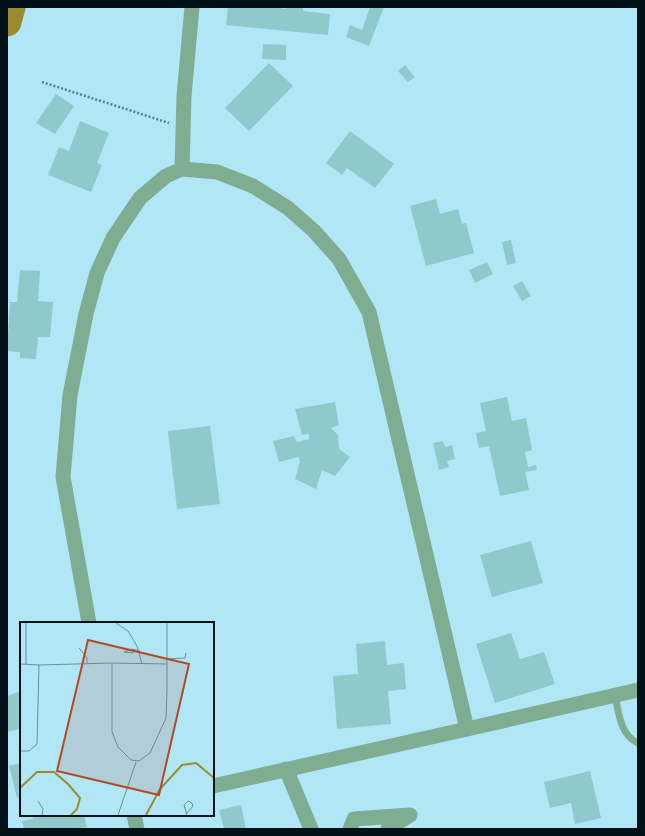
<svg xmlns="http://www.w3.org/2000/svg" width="645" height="836" viewBox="0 0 645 836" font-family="Spectral,serif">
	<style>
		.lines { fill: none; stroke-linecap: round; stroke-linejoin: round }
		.river { stroke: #9c8b2e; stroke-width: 29 }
		.building { fill: #90c9cb }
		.path { stroke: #5b7e8a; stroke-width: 2.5; stroke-dasharray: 2 2; stroke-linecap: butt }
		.service { stroke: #7fad92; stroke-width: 7 }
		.minor { stroke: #7fad92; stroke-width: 15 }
		.inset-river { fill: none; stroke: #9c8b2e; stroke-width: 2 }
		.inset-road { fill: none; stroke: #6a909d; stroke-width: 1 }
		.view { fill: #b24a26; fill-opacity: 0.15; stroke: #b24a26; stroke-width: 2 }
		.inset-edge { fill: none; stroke: #001016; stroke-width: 2 }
	</style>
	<rect width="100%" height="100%" fill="#b1e6f7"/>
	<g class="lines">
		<path class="river" d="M7,22L11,7"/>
	</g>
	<g class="building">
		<path d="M228,7H269L286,9V7H303V11L330,14L328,35L226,25Z"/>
		<path d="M370,7H384L369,46L346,37L350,25L362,30Z"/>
		<path d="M263,44L286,45V60L262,59Z"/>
		<path d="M269,63L293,86L249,131L225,108Z"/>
		<path d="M405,65L415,77L408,82L398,71Z"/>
		<path d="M56,94L74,106L55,134L36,123Z"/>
		<path d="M80,121L109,133L97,163L102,165L91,192L48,175L59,147L69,151Z"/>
		<path d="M350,131L394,164L375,188L347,168L342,175L326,163Z"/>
		<path d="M436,199L440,214L458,209L462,224L466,223L474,253L426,266L410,206Z"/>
		<path d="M511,240L516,263L507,265L502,242Z"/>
		<path d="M487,262L493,274L475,283L469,270Z"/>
		<path d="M20,270L40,271L38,301L53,302L50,337H38L36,359L20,358V352L7,351V333L8,334L10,302H17Z"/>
		<path d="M522,281L531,296L522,301L513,286Z"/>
		<path d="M507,397L512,421L526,418L532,450L525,452L528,467L536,465L537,470L525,472L529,490L500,496L489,446L479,448L476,433L486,431L480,403Z"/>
		<path d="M335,402L339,425L331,428L338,435L339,449L350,457L335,476L322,470L316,489L295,479L300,461L298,457L279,462L273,441L294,436L297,442L309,439V434L302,435L295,409Z"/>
		<path d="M210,426L220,504L177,509L168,431Z"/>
		<path d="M443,441L445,447L452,445L455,459L447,461L449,467L439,470L433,443Z"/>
		<path d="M531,541L543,583L492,597L480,555Z"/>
		<path d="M511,633L520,659L544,652L555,684L495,703L476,644Z"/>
		<path d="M385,641L387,665L404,663L406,689L388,691L391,724L337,729L333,676L358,674L356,644Z"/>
		<path d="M21,691V735L19,729L7,732V696Z"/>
		<path d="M21,763V797L17,798L9,766Z"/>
		<path d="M590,771L601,818L575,824L571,803L550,808L544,782Z"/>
		<path d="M241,805L246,829H224L219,810Z"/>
		<path d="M32,815H84L87,827L78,829H24L22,821L33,819Z"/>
	</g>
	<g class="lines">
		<path class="path" d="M42,82L169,123"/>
		<path class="service" d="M615,696C619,713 620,735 638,743"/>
		<g class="minor">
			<path d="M182,169L184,96L192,7"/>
			<path d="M89,623L63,477L70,395L86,314L97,273L113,238L140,198L166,176L182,169L217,172L253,186L288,208L314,231L339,259L369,312L467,729L213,786"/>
			<path d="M467,729L638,690"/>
			<path d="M286,769L311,829"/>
			<path d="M134,815L137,829"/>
			<path d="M350,829L354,819L410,815L388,829"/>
		</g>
	</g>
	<g transform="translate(20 622)">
		<rect width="194" height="194" fill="#b1e6f7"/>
		<path class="inset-river" d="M0,166L17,150H34L48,162L60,176L57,187L51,193M126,193L140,167L162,143L176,141L194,156"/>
		<path class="inset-road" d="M96,1L108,9L117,24L122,42M147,1V68L146,96L130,131L119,139L111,138L98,125L92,110V41L147,42M59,26L67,36V41M115,28L113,31L104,30L112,27L120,29M147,37L165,36L166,31M0,42L19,43M6,42V1M0,129H9L17,122L19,43L92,41M18,179L23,187L22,193M98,193L116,140M167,193L164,183L168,179L172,181L173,184L167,191"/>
		<path class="view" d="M68,18L169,42L139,173L37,149Z"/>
		<rect width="194" height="194" class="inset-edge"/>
	</g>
	<rect width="645" height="836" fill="none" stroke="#001016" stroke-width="16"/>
</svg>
